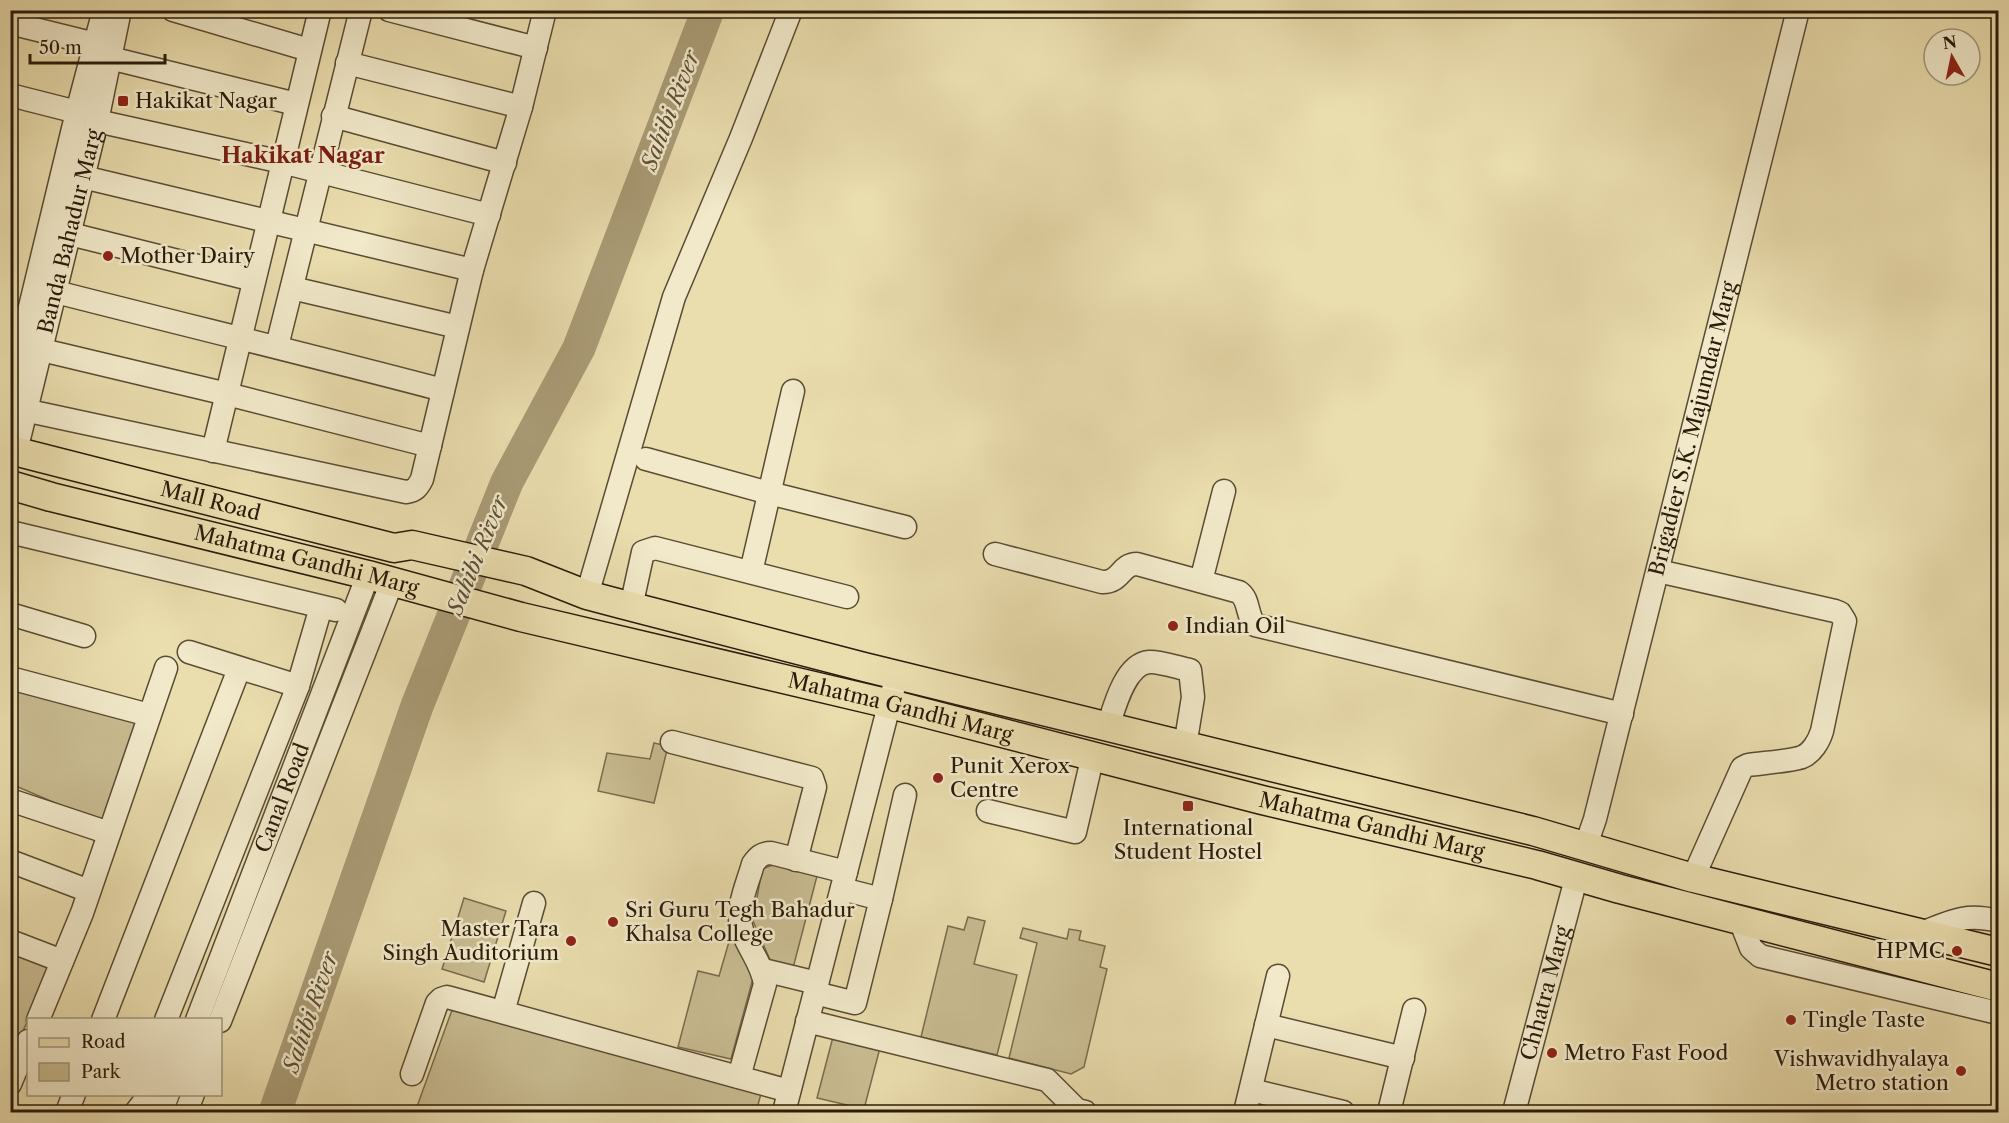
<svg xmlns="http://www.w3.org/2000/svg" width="2009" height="1123" viewBox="0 0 2009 1123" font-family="'Libre Caslon Text',serif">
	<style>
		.green { fill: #c9bc92; stroke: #7a6c4e; stroke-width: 1.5 }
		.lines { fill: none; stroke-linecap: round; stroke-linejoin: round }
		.river { stroke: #a99b76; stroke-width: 33 }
		.minor-casing { stroke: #5a4c33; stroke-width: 25 }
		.major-casing { stroke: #2a1b0a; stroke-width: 31 }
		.minor { stroke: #f1e9ca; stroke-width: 22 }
		.major { stroke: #eaddae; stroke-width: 28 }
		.poi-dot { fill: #8f2418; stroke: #f1e9ca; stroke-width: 2 }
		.labels { text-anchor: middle; stroke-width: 5; stroke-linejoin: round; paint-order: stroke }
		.poi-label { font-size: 21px; fill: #2a1b0a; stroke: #f1e9ca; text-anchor: start }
		.street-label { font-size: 21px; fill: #2a1b0a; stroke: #f1e9ca }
		.water-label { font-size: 22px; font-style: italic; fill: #5d4e35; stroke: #f1e9ca }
		.neighbourhood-label { font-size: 22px; font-weight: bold; fill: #7a1f14; stroke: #f1e9ca }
	</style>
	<rect width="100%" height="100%" fill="#eaddae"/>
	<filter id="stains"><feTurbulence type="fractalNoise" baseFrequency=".00333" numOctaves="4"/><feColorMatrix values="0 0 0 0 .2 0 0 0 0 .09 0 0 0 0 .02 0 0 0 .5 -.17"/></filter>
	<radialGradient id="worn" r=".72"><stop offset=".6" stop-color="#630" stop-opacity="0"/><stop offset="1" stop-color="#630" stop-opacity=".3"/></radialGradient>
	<g class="green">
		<path d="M11,689L137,718L102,823L11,784Z"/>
		<path d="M654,743L668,746L654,803L598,791L607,753L650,759Z"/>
		<path d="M773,865L817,876L793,968L771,962L753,921L762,869Z"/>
		<path d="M464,898L506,911L484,982L442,969Z"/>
		<path d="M968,917L985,921L974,964L1017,975L997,1055L921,1037L948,926L964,930Z"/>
		<path d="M735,921L755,971L731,1059L678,1047L698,971L719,976Z"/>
		<path d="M1023,928L1067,939L1069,929L1081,931L1079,940L1105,946L1100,967L1107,969L1084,1067L1071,1074L1009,1058L1037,943L1020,938Z"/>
		<path d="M11,941L55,959L11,1058Z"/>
		<path d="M452,1010L762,1090L756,1112H415Z"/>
		<path d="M834,1033L881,1044L864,1109L817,1098Z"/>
	</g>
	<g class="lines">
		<path class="river" d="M275,1112L417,706L507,482L579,348L708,10"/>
		<g class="minor-casing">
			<g id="minor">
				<path d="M173,10L309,50"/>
				<path d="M389,10L536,48"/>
				<path d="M10,23L95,44"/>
				<path d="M110,58L296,104"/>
				<path d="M347,63L521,107"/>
				<path d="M10,95L77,112"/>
				<path d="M333,116L505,163"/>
				<path d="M97,121L282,162L489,215"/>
				<path d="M83,177L472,270"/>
				<path d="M70,234L254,280"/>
				<path d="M292,288L458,327"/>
				<path d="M56,292C185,325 314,356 443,390"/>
				<path d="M277,346L361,10"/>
				<path d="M42,350L227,394L430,446"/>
				<path d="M10,390L77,112L104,10"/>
				<path d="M10,407L406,492C415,491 418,487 422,479L472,270L521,107L545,10"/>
				<path id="s1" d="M16,451L97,121L120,10"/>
				<path d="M213,451L320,10"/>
				<path d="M646,459L769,493L905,527"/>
				<path d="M10,532L336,610"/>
				<path d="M995,554L1102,582C1121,583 1120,564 1137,564L1239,592C1250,600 1246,615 1255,625L1622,714"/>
				<path d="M1658,571L1835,611L1840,613L1845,621L1822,731C1819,741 1812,753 1802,757C1793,761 1760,763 1748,765L1742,768L1693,878"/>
				<path d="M751,572L793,391"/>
				<path d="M1201,581L1224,491"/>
				<path d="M587,595L674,297L741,138L791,10"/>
				<path d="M631,607L643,552L655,548L847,597"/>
				<path d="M10,614L84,636"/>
				<path d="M189,652L298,686"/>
				<path d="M10,678L149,715"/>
				<path d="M1108,727C1114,708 1125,664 1149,662C1159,661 1179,668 1190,670L1193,697L1185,746"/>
				<path d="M672,742L812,778L815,787L796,860"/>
				<path d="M10,800L109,833"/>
				<path d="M988,811L1075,832L1093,755"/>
				<path id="s2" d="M1586,845L1595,819L1798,10"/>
				<path d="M10,861L89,891"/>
				<path d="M881,899L905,795"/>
				<path d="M1740,920L1751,948L1760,956L1998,1013"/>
				<path d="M1922,933C1952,921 1965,913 1998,921"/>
				<path d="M10,941L62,961"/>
				<path d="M763,970L817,983"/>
				<path d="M815,993L855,1003L881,899L842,889"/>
				<path d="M503,1012L534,903"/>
				<path d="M38,1020L82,913L166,668"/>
				<path d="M103,1020L239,669"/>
				<path d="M166,1020L298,686L321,607"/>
				<path id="s3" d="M197,1020L368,575"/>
				<path d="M220,1021L392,582"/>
				<path d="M807,1021L1047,1080L1077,1110L1085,1112"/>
				<path d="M1266,1025L1403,1058"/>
				<path d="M412,1074L437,1003L441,999L447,997L789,1091"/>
				<path d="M739,1077L765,984C762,964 750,951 743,933C734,911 747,886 753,864C758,857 762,853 771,853L846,872"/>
				<path d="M10,1084L28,1041"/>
				<path d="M1251,1090L1343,1112"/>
				<path d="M67,1112L74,1094"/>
				<path d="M136,1112L150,1094"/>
				<path d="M161,1112L168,1094"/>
				<path d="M186,1112L193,1094"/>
				<path d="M784,1112L893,690"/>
				<path d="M1245,1112L1278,976"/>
				<path d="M1389,1112L1414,1010"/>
				<path id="s4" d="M1514,1112L1577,875"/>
			</g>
		</g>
		<g class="major-casing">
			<g id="major">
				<path id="s5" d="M10,450L394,548L412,545L526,571L587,595L621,604L864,667L1533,831L1693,878L1998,952"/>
				<path id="s6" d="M10,485L51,497L368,575L521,617L890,704L1262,800L1537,865L1620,889L1998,987"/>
			</g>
		</g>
		<use href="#minor" class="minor"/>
		<use href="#major" class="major"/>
	</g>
	<g class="poi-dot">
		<rect x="117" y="95" width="12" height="12" rx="3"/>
		<circle cx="108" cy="256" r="6"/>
		<circle cx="1173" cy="626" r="6"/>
		<circle cx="938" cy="778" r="6"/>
		<rect x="1182" y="800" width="12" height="12" rx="3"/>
		<circle cx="613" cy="922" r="6"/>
		<circle cx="571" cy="941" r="6"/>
		<circle cx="1957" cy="951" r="6"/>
		<circle cx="1791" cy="1020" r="6"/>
		<circle cx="1552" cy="1053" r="6"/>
		<circle cx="1961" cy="1071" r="6"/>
	</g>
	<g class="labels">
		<g class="poi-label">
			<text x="135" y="108">Hakikat Nagar</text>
			<text x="120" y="263">Mother Dairy</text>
			<text x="1185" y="633">Indian Oil</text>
			<text x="950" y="773">Punit Xerox<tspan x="950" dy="24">Centre</tspan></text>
			<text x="1188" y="835" text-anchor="middle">International<tspan x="1188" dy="24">Student Hostel</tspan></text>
			<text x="625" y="917">Sri Guru Tegh Bahadur<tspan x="625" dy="24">Khalsa College</tspan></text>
			<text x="559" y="936" text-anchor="end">Master Tara<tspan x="559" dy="24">Singh Auditorium</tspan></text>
			<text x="1945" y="958" text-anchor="end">HPMC</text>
			<text x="1803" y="1027">Tingle Taste</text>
			<text x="1564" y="1060">Metro Fast Food</text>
			<text x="1949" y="1066" text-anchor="end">Vishwavidhyalaya<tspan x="1949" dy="24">Metro station</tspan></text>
		</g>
		<g class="street-label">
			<text dy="7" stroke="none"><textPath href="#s1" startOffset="226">Banda Bahadur Marg</textPath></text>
			<text dy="7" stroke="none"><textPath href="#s2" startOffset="430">Brigadier S.K. Majumdar Marg</textPath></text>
			<text dy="7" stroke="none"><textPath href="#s5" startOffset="207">Mall Road</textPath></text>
			<text dy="7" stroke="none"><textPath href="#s6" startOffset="306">Mahatma Gandhi Marg</textPath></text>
			<text dy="7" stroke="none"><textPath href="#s6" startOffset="918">Mahatma Gandhi Marg</textPath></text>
			<text dy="7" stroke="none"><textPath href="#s3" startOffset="238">Canal Road</textPath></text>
			<text dy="7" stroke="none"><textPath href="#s6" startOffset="1404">Mahatma Gandhi Marg</textPath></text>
			<text dy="7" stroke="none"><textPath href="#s4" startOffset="123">Chhatra Marg</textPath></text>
		</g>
		<g class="water-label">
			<text transform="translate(670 110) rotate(-69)" y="8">Sahibi River</text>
			<text transform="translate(477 555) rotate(-68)" y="8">Sahibi River</text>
			<text transform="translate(310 1012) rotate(-71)" y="8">Sahibi River</text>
		</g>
		<g class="neighbourhood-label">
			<text x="303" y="163">Hakikat Nagar</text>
		</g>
	</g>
	<rect width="2009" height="1123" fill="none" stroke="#eaddae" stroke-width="36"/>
	<rect x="12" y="12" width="1985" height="1099" fill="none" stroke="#2a1b0a" stroke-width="3"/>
	<rect x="18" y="18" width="1973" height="1087" fill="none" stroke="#2a1b0a" stroke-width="1.5"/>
	<rect x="27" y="1018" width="195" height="78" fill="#f1e9ca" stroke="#a1977d" stroke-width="1.5"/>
	<rect x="39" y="1038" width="30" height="9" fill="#eaddae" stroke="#a1977d" stroke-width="1.5"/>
	<text x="81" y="1048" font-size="18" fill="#2a1b0a">Road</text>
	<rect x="39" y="1063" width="30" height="18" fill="#c9bc92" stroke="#a1977d" stroke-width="1.5"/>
	<text x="81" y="1078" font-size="18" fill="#2a1b0a">Park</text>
	<g transform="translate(1952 57) rotate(351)"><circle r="28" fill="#f1e9ca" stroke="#a1977d" stroke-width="1.5"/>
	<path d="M0-4.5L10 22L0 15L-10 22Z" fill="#8f2418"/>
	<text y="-9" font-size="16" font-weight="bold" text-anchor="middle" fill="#2a1b0a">N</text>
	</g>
	<path d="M30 54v9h135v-9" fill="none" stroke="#2a1b0a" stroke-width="3"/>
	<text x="39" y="54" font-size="18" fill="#2a1b0a" stroke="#f1e9ca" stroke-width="4.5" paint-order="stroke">50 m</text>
	<rect width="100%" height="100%" filter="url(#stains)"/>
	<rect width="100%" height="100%" fill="url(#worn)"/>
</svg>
